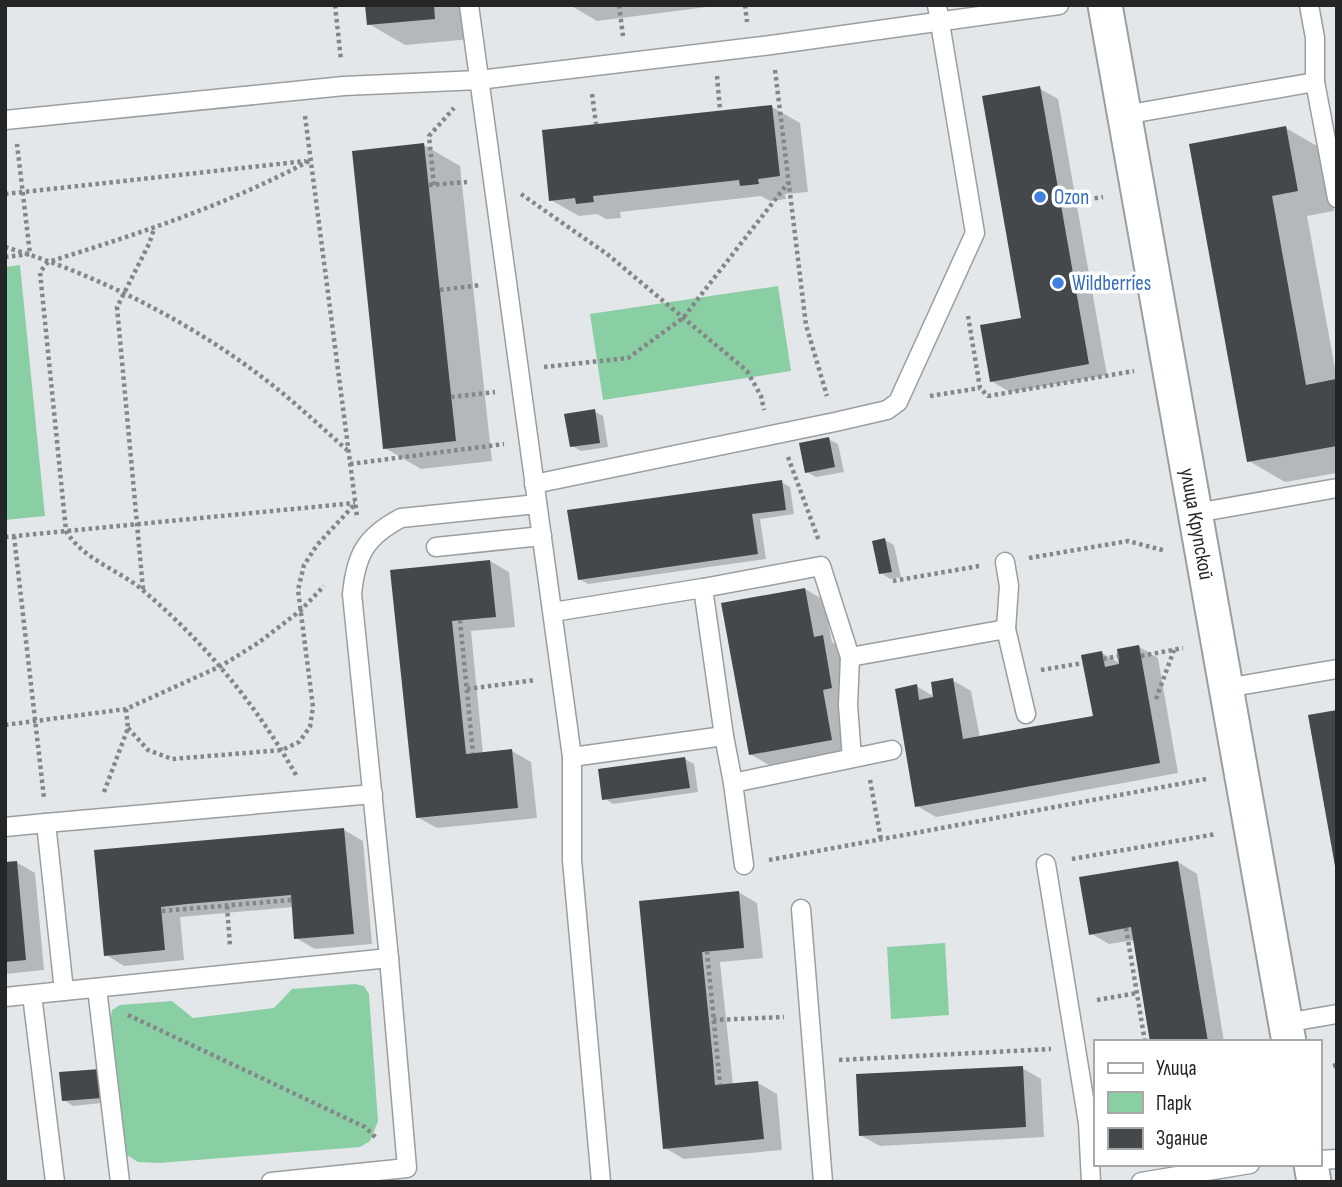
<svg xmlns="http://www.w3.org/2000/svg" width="1342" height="1187" viewBox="0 0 1342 1187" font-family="'Sofia Sans Condensed',sans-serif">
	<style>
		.green { fill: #8acea4 }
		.shadow { fill: #0003 }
		.building { fill: #45484a }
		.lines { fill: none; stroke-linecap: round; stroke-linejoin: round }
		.lane-casing { stroke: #9b9ea1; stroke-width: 21 }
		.street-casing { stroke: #9b9ea1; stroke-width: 37 }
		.path { stroke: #848789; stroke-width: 4.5; stroke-dasharray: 3.5 3.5; stroke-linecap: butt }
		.lane { stroke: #fff; stroke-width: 18 }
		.street { stroke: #fff; stroke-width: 33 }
		.shop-dot { fill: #3f7fe0; stroke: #fff; stroke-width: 2.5 }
		.labels { text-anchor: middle; stroke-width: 7; stroke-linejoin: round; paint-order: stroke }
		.shop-label { font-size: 21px; fill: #366cbe; stroke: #fff; text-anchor: start }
		.street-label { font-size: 21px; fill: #232526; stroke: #fff }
	</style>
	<rect width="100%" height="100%" fill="#e3e7ea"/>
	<g class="green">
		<path d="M20,265L45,516L5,520V267Z"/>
		<path d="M778,286L791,371L603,400L590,314Z"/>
		<path d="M945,943L949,1015L891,1019L887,947Z"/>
		<path d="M355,984L364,986L369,994L378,1121L370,1141L360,1147L159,1163L138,1162L127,1155L110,1023L112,1010L120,1005L172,1001L193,1018L274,1008L292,989Z"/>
	</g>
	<g class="shadow">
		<path d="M367,5H468L471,39L405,45L369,24Z"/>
		<path d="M570,5H723L597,21Z"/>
		<path d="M1039,88L1058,99L1107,375L1010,392L991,381L1023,320Z"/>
		<path d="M772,107L800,123L808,192L785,194L786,199L770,201L761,196L620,212L621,218L606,219L597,214L579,216L551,200Z"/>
		<path d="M1286,128L1322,149L1334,211L1307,216L1337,379V473L1285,482L1249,461L1191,145Z"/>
		<path d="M424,145L460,166L492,461L421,469L385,448Z"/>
		<path d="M594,411L603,416L608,447L581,451L572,446Z"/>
		<path d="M828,439L838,444L844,472L816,477L807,472Z"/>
		<path d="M781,482L790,487L794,514L760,519L766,559L588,584L579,579Z"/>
		<path d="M885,540L894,545L901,577L890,579L881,573Z"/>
		<path d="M490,561L509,572L515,627L471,631L483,754L512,751L531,762L537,818L437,828L417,817L392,572Z"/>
		<path d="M805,589L824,600L832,642L841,648L851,750L769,765L750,754Z"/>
		<path d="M1138,646L1158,658L1178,773L936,817L917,806L916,686L935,697L952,680L971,691L980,738L1095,717L1102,653L1121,664Z"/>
		<path d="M685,759L694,764L698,792L613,804L604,798Z"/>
		<path d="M344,830L363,841L372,944L315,949L296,938L293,907L180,917L184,960L124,966L105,954L96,852Z"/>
		<path d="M16,862L35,873L44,970L5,974V863Z"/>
		<path d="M1178,862L1197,874L1224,1042H1152L1135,940L1109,944L1090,933Z"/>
		<path d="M738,892L757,903L763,958L720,962L733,1085L758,1083L777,1094L782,1150L684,1159L665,1148L641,902Z"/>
		<path d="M1022,1068L1041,1079L1044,1137L880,1146L860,1135Z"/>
		<path d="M61,1073L111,1102L73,1106L64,1100Z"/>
	</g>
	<g class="building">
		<path d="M365,5H434L435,19L367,25Z"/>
		<path d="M1040,86L1089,364L990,382L980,325L1021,318L982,96Z"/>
		<path d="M772,105L780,176L758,179L759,184L740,186L739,180L593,196L594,202L576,204L575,198L549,201L542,130Z"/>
		<path d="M1286,126L1298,191L1272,196L1306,385L1336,379L1337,446L1247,462L1189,144Z"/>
		<path d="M424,143L456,441L383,449L352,151Z"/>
		<path d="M595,409L600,443L570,447L564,414Z"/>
		<path d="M829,437L835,467L805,473L799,443Z"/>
		<path d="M782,480L786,510L752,514L758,554L578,580L567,510Z"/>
		<path d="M885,538L892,572L879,574L872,541Z"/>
		<path d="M490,560L496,617L452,621L466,754L512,749L518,808L416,818L390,570Z"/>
		<path d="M805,588L814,637L823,635L832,688L823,690L832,740L749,755L721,603Z"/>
		<path d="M1139,645L1160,763L915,807L895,689L917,684L919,700L933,697L931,682L953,678L963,739L1093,716L1081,655L1102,651L1105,667L1119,664L1117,649Z"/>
		<path d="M1337,710V866H1335L1308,715Z"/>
		<path d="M685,757L690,788L602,800L598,769Z"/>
		<path d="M344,828L354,934L294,939L291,895L187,904L161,907L165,950L104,956L94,850Z"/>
		<path d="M17,861L26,960L5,962V862Z"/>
		<path d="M1178,861L1198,982L1208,1042H1150L1131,927L1089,935L1079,877Z"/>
		<path d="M739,891L744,948L702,952L713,1060L715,1085L758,1081L764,1139L663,1149L639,901Z"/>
		<path d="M1023,1066L1026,1127L859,1136L856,1074Z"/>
		<path d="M100,1069L102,1098L62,1101L59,1072Z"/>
	</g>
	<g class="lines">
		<g class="lane-casing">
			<g id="lane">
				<path d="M469,5L572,757V860L601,1182"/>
				<path d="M1309,5L1315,38V82L1337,198"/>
				<path d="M1124,115L1315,82"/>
				<path d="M5,120L344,86L479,80L771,45L1059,5"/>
				<path d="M534,484L835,422L887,410L898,402L975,233L937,5"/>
				<path d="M1196,513L1337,488"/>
				<path d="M436,547L542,536"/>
				<path d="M1005,562L1009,586L1006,629"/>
				<path d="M703,588L724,736L733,783"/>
				<path d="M553,612L703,588L821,566L850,657L848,705L852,758"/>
				<path d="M850,657L1006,629L1026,714"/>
				<path d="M1226,688L1337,669"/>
				<path d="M572,757L724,736"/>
				<path d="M46,823L373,794"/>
				<path d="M5,827L46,823L64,991"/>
				<path d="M1046,864L1088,1123L1091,1182"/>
				<path d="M744,865L733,783L892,750"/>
				<path d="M801,909L823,1182"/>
				<path d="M389,958L352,594C356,555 365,537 401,518L537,504"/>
				<path d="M97,988L120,1182"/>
				<path d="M32,995L55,1182"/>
				<path d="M5,997L389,958L407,1168L271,1182"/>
				<path d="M1285,1023L1337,1014"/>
				<path d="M1319,1160L1337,1159"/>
				<path d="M1141,1182L1250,1164"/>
			</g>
		</g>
		<g class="street-casing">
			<g id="street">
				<path id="s1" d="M1105,5L1289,1042"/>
				<path d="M1311,1164L1314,1182"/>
			</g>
		</g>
		<g class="path">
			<path d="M335,5L341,60"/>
			<path d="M619,5L623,36"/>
			<path d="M745,5L747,22"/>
			<path d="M775,70L806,325L827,396"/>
			<path d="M717,76L720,110"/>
			<path d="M592,94L596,124"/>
			<path d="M305,116L357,516"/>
			<path d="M429,185L467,182"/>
			<path d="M434,185L429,136L454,108"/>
			<path d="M5,194L306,161"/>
			<path d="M521,194L607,254L747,371L761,396L764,410"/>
			<path d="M1060,204L1103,197"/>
			<path d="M5,247C93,273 185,319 258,374C289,397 318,424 347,450"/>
			<path d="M5,257L30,254L17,144"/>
			<path d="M440,290L481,285"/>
			<path d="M968,316L980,388L988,396L1134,371"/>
			<path d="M544,367L628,358L683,318L788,183"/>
			<path d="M930,396L980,388"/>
			<path d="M451,397L495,392"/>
			<path d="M788,457L819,541"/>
			<path d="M350,464L504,444"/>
			<path d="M14,536L44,798"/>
			<path d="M5,537L355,503"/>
			<path d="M1029,558L1128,541L1166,551"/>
			<path d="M893,581L979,566"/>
			<path d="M143,589L117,307L149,244L154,229"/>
			<path d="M460,620L473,753"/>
			<path d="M1141,656L1183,648"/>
			<path d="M1103,659L1119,656"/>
			<path d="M1041,670L1083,663"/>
			<path d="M467,689L536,680"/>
			<path d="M1156,699L1174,650"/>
			<path d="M5,725L126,709L221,666L258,643L300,611L324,586"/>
			<path d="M128,728L148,750L172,759L282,750L299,742L310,727L313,707L298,590L304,565L317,545L355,504"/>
			<path d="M296,775C257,706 206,644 146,593C121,570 84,561 66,531L40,272L48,262C138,234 227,205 311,160"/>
			<path d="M870,780L881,840"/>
			<path d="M104,792L128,728L126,709"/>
			<path d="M1072,859L1216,834"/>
			<path d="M769,860L1206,779"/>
			<path d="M227,906L230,946"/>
			<path d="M162,911L291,900"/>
			<path d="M1126,928L1145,1042"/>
			<path d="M707,951L720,1084"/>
			<path d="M1097,1000L1137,993"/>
			<path d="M128,1015L365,1127L376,1138"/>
			<path d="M713,1020L784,1017"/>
			<path d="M839,1060L1051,1049"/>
			<path d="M1333,1066L1337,1065"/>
		</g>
		<use href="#lane" class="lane"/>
		<use href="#street" class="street"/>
	</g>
	<g class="shop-dot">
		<circle cx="1040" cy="197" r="7"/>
		<circle cx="1058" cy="283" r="7"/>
	</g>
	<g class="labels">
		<g class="shop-label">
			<text x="1054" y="204">Ozon</text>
			<text x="1072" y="290">Wildberries</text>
		</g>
		<g class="street-label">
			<text dy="7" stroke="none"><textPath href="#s1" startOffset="527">улица Крупской</textPath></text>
		</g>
	</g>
	<rect width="1342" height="1187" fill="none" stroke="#232526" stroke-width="14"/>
	<rect x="1094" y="1040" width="228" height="126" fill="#ffffff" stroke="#a7a8a8" stroke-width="2"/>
	<rect x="1108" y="1063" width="35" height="10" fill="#ffffff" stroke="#a7a8a8" stroke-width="2"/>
	<text x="1156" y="1075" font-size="21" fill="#232526">Улица</text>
	<rect x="1108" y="1092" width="35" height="21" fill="#8acea4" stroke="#a7a8a8" stroke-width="2"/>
	<text x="1156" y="1110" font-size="21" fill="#232526">Парк</text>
	<rect x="1108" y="1128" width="35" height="21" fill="#45484a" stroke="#a7a8a8" stroke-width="2"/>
	<text x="1156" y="1145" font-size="21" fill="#232526">Здание</text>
</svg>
